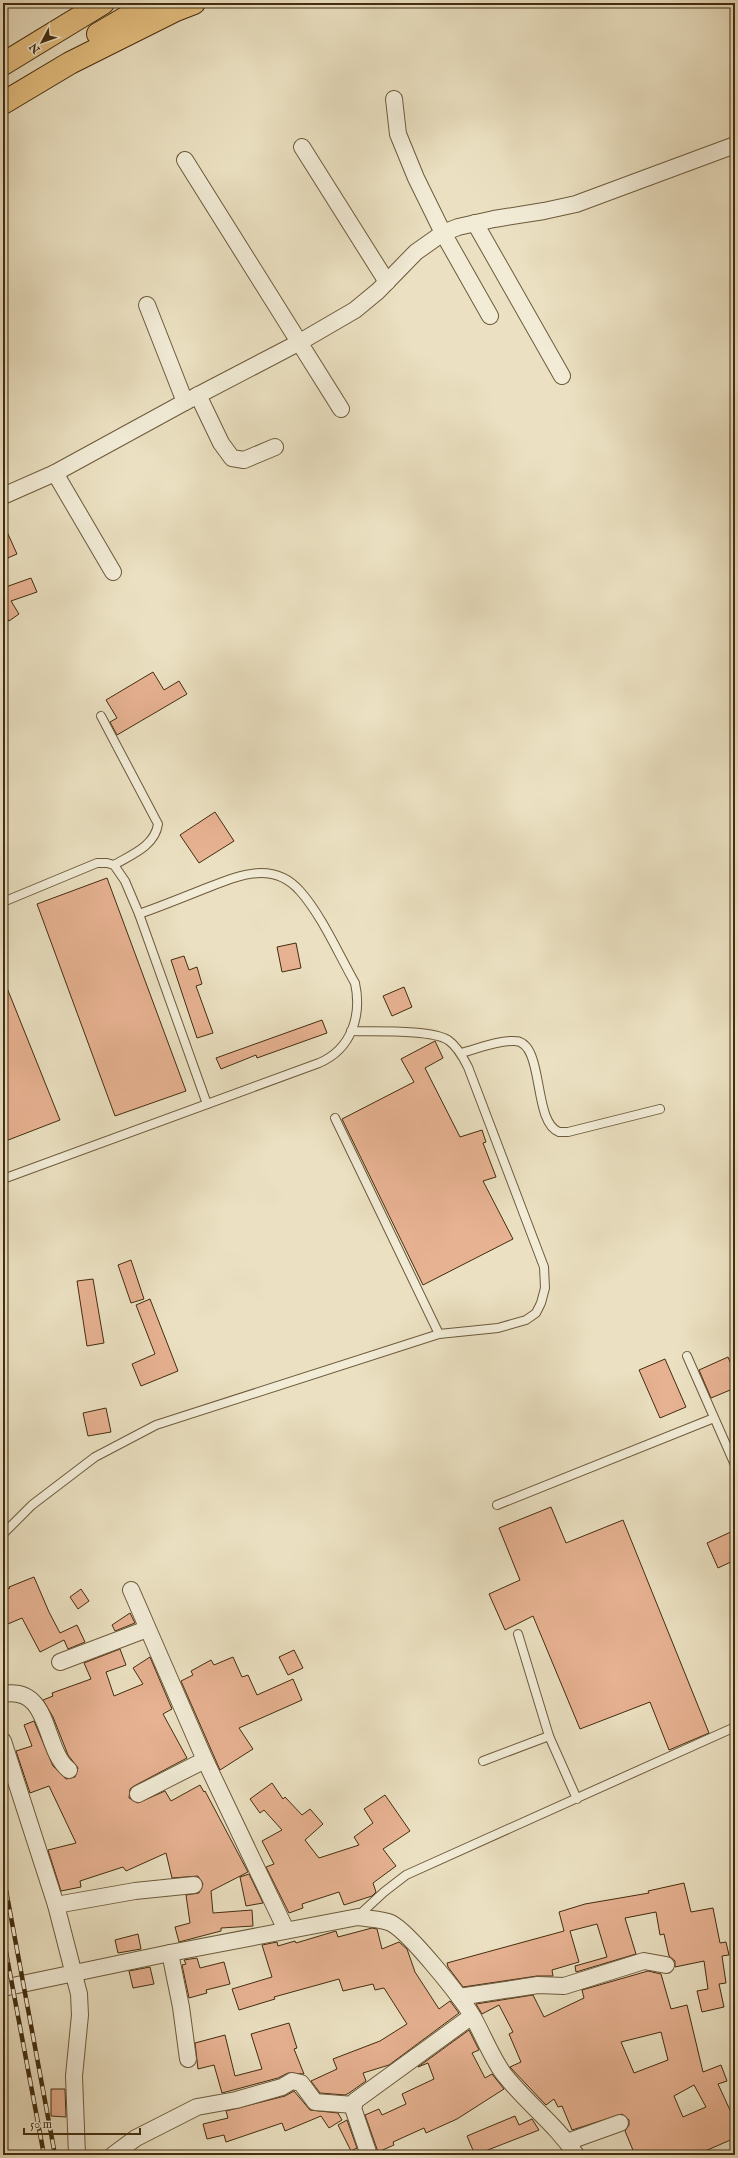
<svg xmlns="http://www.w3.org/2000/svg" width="738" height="2158" viewBox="0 0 738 2158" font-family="'IM FELL English',serif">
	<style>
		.building { fill: #e7b292; stroke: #432d0e; fill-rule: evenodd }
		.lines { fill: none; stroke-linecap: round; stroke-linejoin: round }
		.lane-casing { stroke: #6d5a3b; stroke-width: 10 }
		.street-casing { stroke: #6d5a3b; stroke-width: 18 }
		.highway-casing { stroke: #432d0e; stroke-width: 24 }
		.lane { stroke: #f2ecd7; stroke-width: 8 }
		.street { stroke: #f2ecd7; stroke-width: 16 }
		.highway { stroke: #e6c081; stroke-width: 22 }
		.rail-casing { stroke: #432d0e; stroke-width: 4.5 }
		.rail { stroke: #f2ecd7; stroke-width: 3; stroke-dasharray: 9; stroke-linecap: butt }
	</style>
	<rect width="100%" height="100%" fill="#ebe1c2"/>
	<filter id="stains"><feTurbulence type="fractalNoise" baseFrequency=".005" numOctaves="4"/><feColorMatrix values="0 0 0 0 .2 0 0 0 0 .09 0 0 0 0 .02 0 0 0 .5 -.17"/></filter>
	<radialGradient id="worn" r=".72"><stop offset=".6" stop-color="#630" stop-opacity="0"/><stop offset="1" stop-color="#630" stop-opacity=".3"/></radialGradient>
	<g class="building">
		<path d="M3,523L17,554L3,560Z"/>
		<path d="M31,578L37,592L11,601L19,614L9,621L3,611V588Z"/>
		<path d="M153,672L164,690L179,681L187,694L117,735L110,722L117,718L106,700Z"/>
		<path d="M215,812L234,841L199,863L180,835Z"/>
		<path d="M107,878L186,1091L115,1116L37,904Z"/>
		<path d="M296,943L301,968L282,972L277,947Z"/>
		<path d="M184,956L189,970L197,967L202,984L196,986L213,1033L197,1038L171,960Z"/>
		<path d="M3,978L60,1120L3,1142Z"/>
		<path d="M404,987L412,1007L392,1016L383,996Z"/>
		<path d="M322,1020L327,1033L257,1058L256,1055L221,1069L216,1058Z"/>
		<path d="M435,1041L443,1058L425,1068L460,1137L482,1130L486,1142L483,1143L496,1177L483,1181L513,1239L423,1285L342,1119L414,1082L401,1059Z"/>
		<path d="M131,1260L144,1299L131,1303L118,1265Z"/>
		<path d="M93,1279L104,1343L87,1346L77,1281Z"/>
		<path d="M150,1299L178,1371L141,1386L132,1364L155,1354L136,1305Z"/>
		<path d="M728,1357L735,1373V1388L711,1398L699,1370Z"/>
		<path d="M665,1359L686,1407L660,1418L639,1370Z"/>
		<path d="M106,1408L111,1432L88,1436L83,1413Z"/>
		<path d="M551,1507L566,1543L623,1520L709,1733L669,1750L650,1702L580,1729L533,1616L505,1630L489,1594L520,1580L499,1528Z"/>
		<path d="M735,1530V1560L718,1568L707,1543Z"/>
		<path d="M34,1577L49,1612L60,1633L77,1625L85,1642L68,1649L64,1640L40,1652L22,1618L3,1626V1591L10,1588L9,1587Z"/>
		<path d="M81,1589L89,1601L78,1609L70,1597Z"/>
		<path d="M130,1613L135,1623L115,1631L112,1625Z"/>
		<path d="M120,1649L126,1665L106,1672L114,1696L143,1684L133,1668L150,1657L172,1709L163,1714L187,1758L134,1786L130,1789L129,1798L138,1803L165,1791L171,1801L200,1785L204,1792L205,1791L248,1872L211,1891L213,1913L252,1910L253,1926L221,1928V1931L179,1942L175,1927L190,1923L186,1895L199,1893L203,1884L198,1876L172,1878L166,1853L126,1871L123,1867L80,1881L81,1887L61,1891L48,1850L76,1843L49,1786L30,1793L16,1751L32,1746L24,1725L34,1721L53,1766L66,1779L75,1777L78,1768L68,1755L53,1717L43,1700L53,1696L52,1693L91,1679L84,1663Z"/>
		<path d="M294,1650L303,1668L288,1675L279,1657Z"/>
		<path d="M233,1657L242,1677L248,1675L257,1695L293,1679L302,1700L239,1728L253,1749L220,1770L181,1681L193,1675L191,1671L211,1660L214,1665Z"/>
		<path d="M272,1783L283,1799L285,1797L302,1815L310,1809L323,1824L305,1840L319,1858L359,1845L354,1837L373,1823L364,1809L385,1795L410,1831L383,1849L396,1866L373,1883L376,1892L372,1896L344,1905L339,1892L302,1904L303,1908L289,1913L266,1867L274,1864L262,1841L282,1830L264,1810L260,1813L250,1799Z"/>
		<path d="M249,1874L263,1903L246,1906L240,1877Z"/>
		<path d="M684,1883L691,1912L713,1908L720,1943L726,1942L729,1955L722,1956L726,1983L719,1984L724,2007L702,2012L697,1991L708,1989L704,1961L675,1967V1961L669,1956L664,1934L660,1935L656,1912L625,1918L636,1954L576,1972L575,1966L607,1957L597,1924L570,1931L579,1962L552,1970L553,1976H537L463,1987L448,1967L447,1963L564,1931L559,1912L585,1904L649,1893L648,1891Z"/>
		<path d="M372,1928L377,1929L382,1949L399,1942L407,1949L415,1972L439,2009L450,2001L459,2013L389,2065L363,2073L366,2081L349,2093L345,2095L320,2093L311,2081L337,2069L333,2059L380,2041L407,2024L384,1988L375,1990L373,1984L343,1991L339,1979L274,1997L275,1999L239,2010L232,1989L272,1977L262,1945L277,1942L278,1946L295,1941L296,1943L336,1931L338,1937Z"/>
		<path d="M138,1934L141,1949L118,1953L115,1940Z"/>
		<path d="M197,1958L200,1968L224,1962L230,1984L206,1990L207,1993L189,1998L182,1965L186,1964L184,1960Z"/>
		<path d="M150,1967L154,1984L133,1988L129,1971Z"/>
		<path d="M648,1971L661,1974L671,2009L687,2005L703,2072L721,2065L727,2081L718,2084L735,2121V2138L696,2155H635L625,2131L629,2125V2120L622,2114L572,2130L562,2106L558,2107L554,2099L546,2105L510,2067L521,2062L509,2034L513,2032L499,2005L482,2014L476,2004L533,1995L544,2017L584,1998L582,1990ZM661,2032L668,2060L634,2073L621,2042ZM694,2085L706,2107L683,2117L674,2096Z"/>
		<path d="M289,2023L297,2048L294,2049L304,2074L288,2073L278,2078L222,2093L214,2065L198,2069L195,2043L225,2035L235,2076L262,2069L251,2034Z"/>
		<path d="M469,2030L479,2050L472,2053L485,2078L492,2074L504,2089L457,2119L426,2133L424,2128L393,2142L394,2145L378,2152L365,2115L379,2109L382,2115L406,2104L402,2094L434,2079L428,2063L418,2067Z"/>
		<path d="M51,2089H65L66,2117L51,2116Z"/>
		<path d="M294,2091L310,2110L338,2113L342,2120L329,2128L321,2116L285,2131L282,2123L226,2142L224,2135L207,2139L203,2124L228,2118L226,2111L285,2096Z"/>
		<path d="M515,2116L519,2125L532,2119L539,2130L475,2155L467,2136Z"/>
		<path d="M347,2120L357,2148L351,2151L338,2125Z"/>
	</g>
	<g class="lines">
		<g class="lane-casing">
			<g id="lane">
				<path d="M101,716L158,824C155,846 131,855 114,865"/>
				<path d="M3,902L97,863H107L114,865L125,881L139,914L207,1104"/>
				<path d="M461,1053C477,1049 498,1040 515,1041C545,1042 532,1122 559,1132H568L660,1109"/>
				<path d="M335,1118L439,1334"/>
				<path d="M3,1179L319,1063C352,1049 362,1015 355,983C338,953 322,916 300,891C271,858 233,878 199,891C179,899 159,907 139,914"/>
				<path d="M687,1356L735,1465"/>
				<path d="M497,1505L714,1418"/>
				<path d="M3,1534L32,1505L95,1457L156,1425L439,1334L498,1328L526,1320L536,1313L541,1303L545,1288L544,1267L468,1067C463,1057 457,1046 448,1040C430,1029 373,1032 351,1031"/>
				<path d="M518,1634L549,1736L577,1799"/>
				<path d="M483,1761L549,1736"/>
				<path d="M358,1916L384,1892L406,1875L735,1727"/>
			</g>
		</g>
		<g class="street-casing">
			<g id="street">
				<path d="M394,99L398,134L416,178L443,233L490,316"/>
				<path d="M302,147L387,282"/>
				<path d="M185,160L341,409"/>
				<path d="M475,223L562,376"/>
				<path d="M147,305L185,402"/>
				<path d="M198,395L221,443L232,458L244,460L275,447"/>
				<path d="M55,473L113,572"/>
				<path d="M3,496L55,473L185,402L300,342L355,310L378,291L416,252L443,233L458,227L494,219L544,211L576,204L735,145"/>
				<path d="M131,1590L205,1760L286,1930"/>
				<path d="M60,1662L147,1629"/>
				<path d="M3,1694C52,1686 42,1748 69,1770"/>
				<path d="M3,1741L56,1905L79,1994L80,2015L74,2076L77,2155"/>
				<path d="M138,1794L205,1760"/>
				<path d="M56,1905L135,1891L194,1885"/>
				<path d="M170,1953L181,2007L188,2059"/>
				<path d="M3,1988L170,1953L358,1917C368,1919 382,1919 391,1923C410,1933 461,1997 473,2017C483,2035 491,2056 503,2073C526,2103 556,2124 576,2155"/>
				<path d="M459,1997L538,1985L564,1986L644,1961L666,1965"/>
				<path d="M567,2142L620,2123"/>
				<path d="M113,2155L136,2138L197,2107L236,2100L282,2087L292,2081L301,2083L315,2102L354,2105"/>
				<path d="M369,2155L353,2108L355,2101L472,2016"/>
			</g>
		</g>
		<g class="highway-casing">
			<g id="highway">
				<path d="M98,34L151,3"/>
				<path d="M3,64L103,3"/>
				<path d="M3,103L70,63L176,10L194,3"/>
			</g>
		</g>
		<use href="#lane" class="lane"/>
		<use href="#street" class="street"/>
		<use href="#highway" class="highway"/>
		<g class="rail-casing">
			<g id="rail">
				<path d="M3,1874L55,2155"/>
				<path d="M3,1936L44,2155"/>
			</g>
		</g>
		<use href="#rail" class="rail"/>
	</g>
	<rect width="738" height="2158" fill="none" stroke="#ebe1c2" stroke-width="16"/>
	<rect x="4" y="4" width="730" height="2150" fill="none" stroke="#432d0e" stroke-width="2"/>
	<rect x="8" y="8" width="722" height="2142" fill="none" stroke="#432d0e"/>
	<g transform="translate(42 42) rotate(229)" stroke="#f2ecd7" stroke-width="3" paint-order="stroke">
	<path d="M0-3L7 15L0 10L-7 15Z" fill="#432d0e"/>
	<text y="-6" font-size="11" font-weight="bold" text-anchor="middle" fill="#432d0e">N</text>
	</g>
	<path d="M24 2128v6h116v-6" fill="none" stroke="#432d0e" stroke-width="2"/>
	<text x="30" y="2128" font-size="12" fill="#432d0e" stroke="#f2ecd7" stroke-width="3" paint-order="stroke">50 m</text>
	<rect width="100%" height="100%" filter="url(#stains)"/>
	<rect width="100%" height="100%" fill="url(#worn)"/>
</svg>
